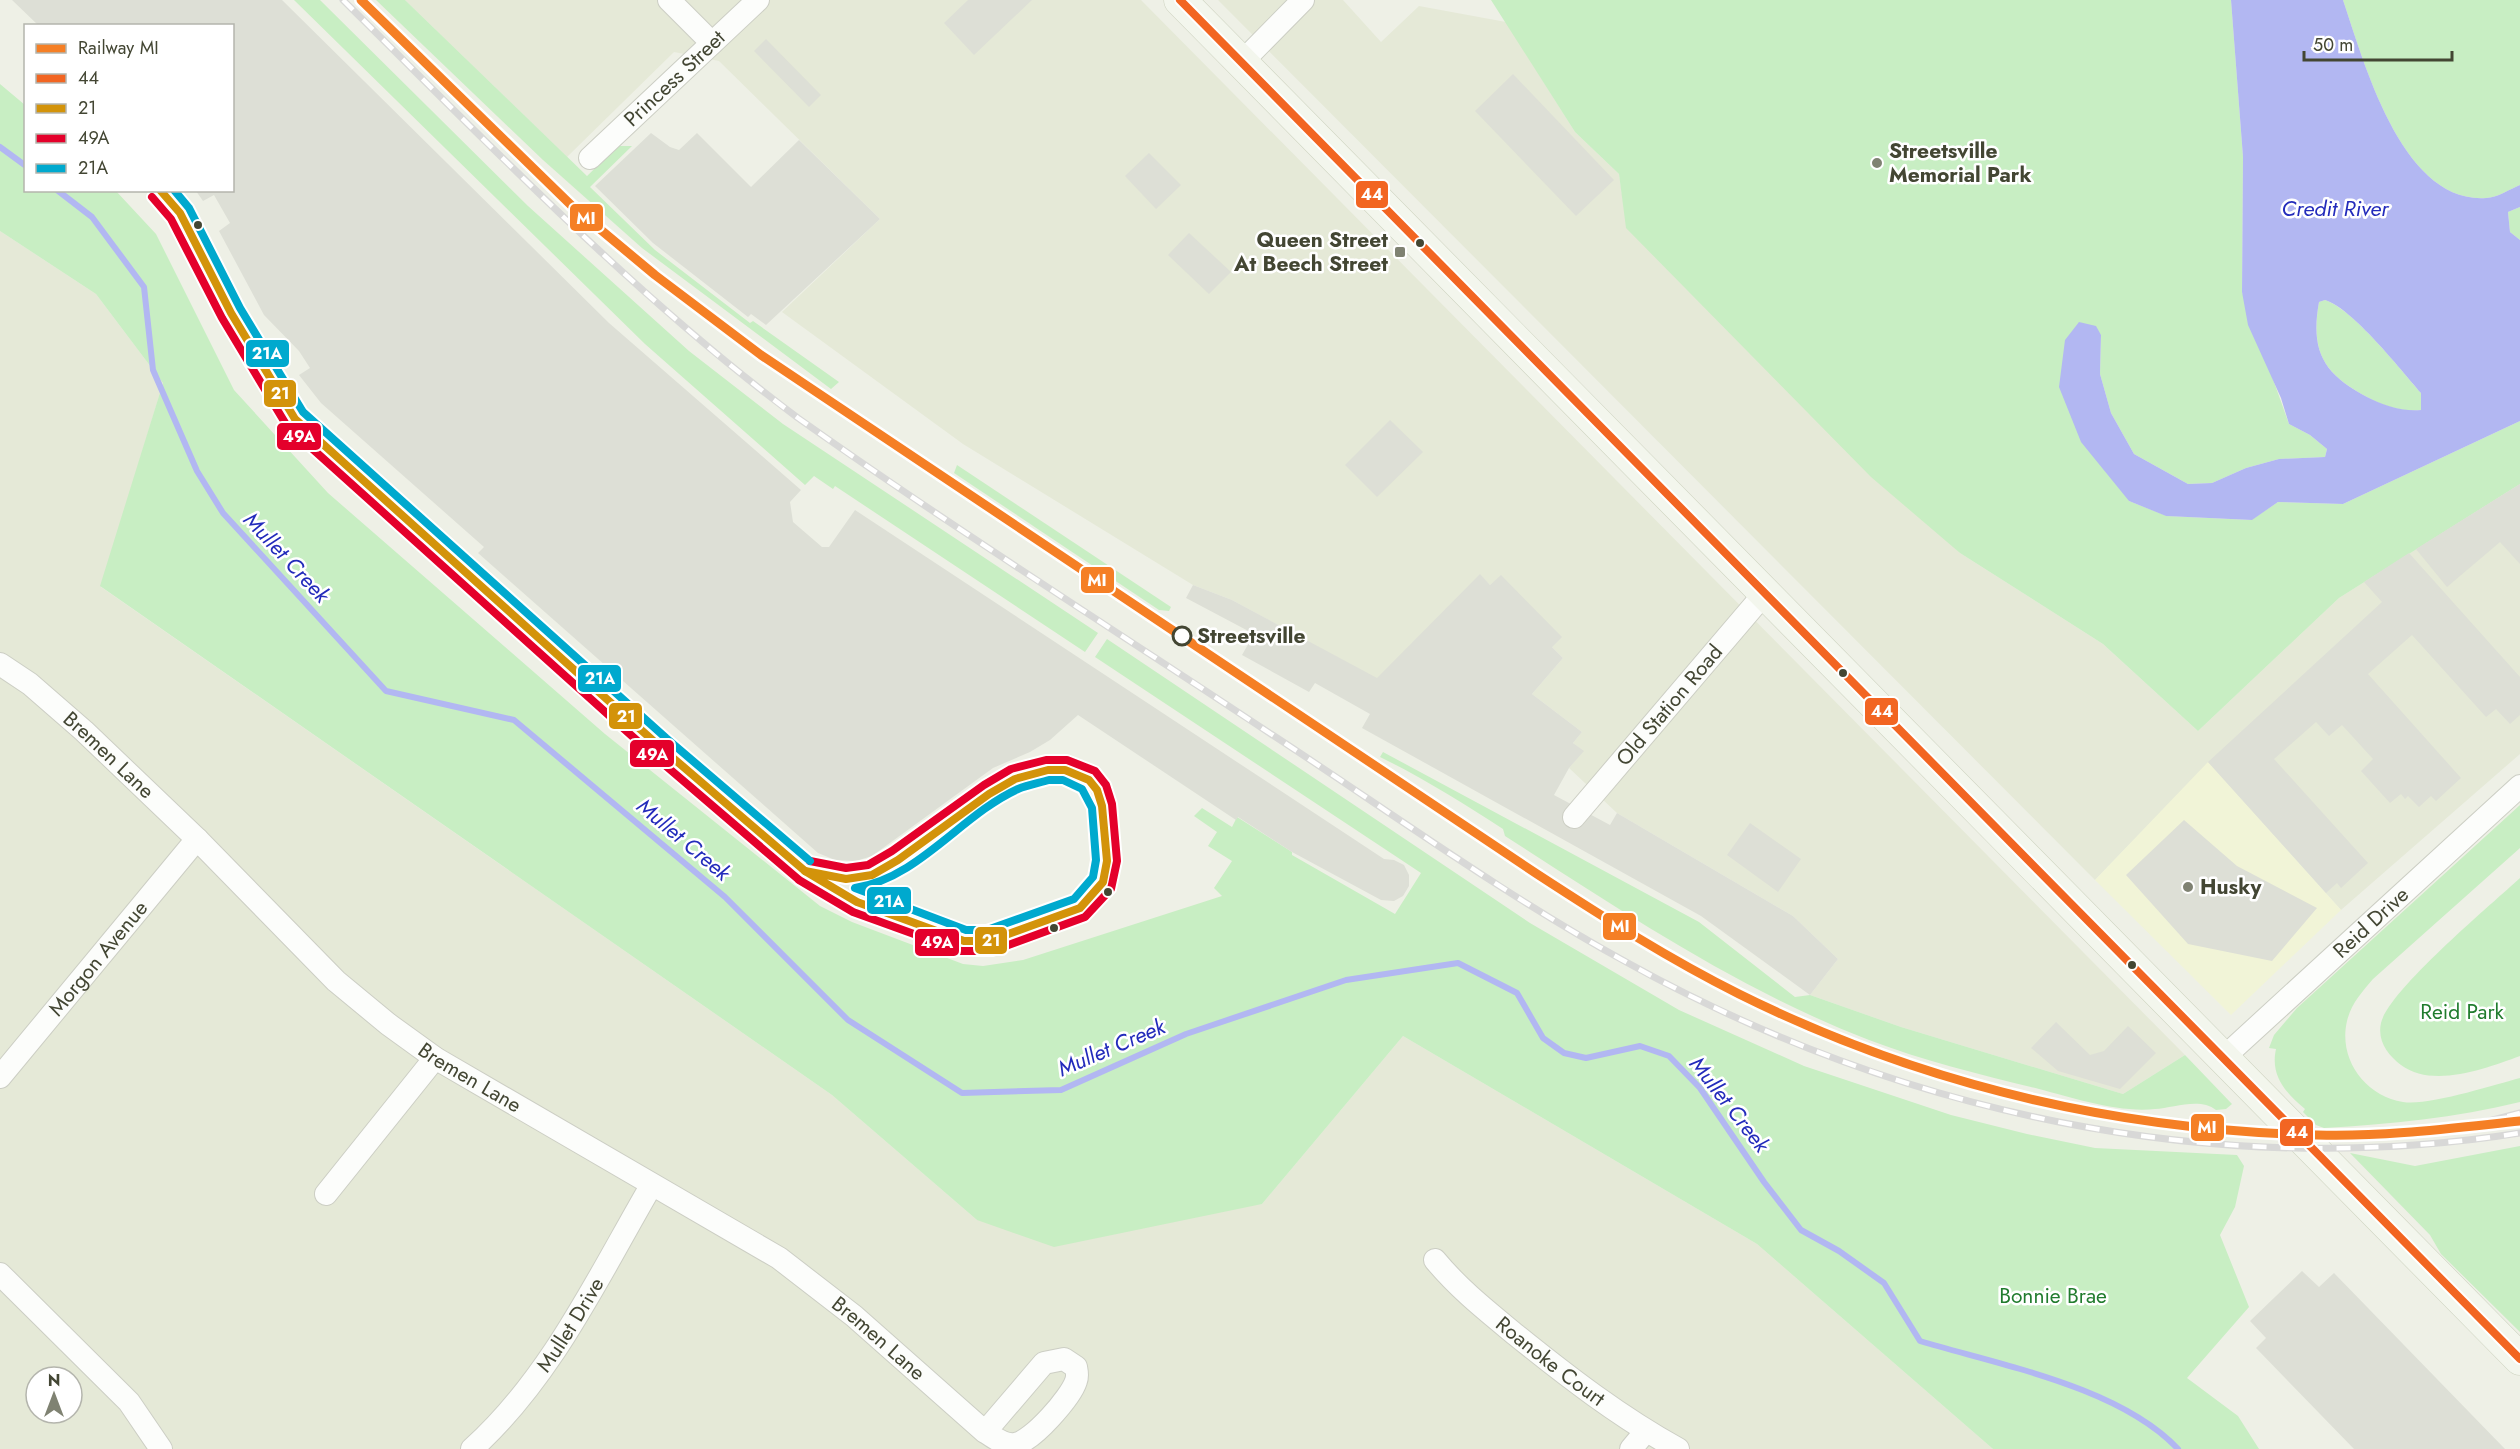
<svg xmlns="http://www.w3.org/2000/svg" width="2520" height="1449" viewBox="0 0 2520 1449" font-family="Jost,sans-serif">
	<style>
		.residential { fill: #e5e9d7; fill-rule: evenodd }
		.commercial { fill: #f1f4d7 }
		.green { fill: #c8eec3 }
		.parking { fill: #dddfd6 }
		.water { fill: #b2b7f2; fill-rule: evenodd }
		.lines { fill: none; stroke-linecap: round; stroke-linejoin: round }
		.stream { stroke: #b2b7f2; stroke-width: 6 }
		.minor-casing { stroke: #cccec4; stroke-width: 24 }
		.secondary-casing { stroke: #ccd1be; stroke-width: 33 }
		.minor { stroke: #fcfdfb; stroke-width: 22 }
		.secondary { stroke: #f3f6ed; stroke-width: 32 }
		.rail-casing { stroke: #d8d8d7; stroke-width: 7 }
		.rail { stroke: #fff; stroke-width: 4.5; stroke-dasharray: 14; stroke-linecap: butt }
		.bus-1-casing { stroke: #fff; stroke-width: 12 }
		.bus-2-casing { stroke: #fff; stroke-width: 12 }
		.bus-3-casing { stroke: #fff; stroke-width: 12 }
		.bus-4-casing { stroke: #fff; stroke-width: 12 }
		.bus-1 { stroke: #f26522; stroke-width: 8 }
		.bus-2 { stroke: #d3930a; stroke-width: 8 }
		.bus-3 { stroke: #e4002b; stroke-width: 8 }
		.bus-4 { stroke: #00a9ce; stroke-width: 8 }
		.rail-1-casing { stroke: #fff; stroke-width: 14 }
		.rail-1 { stroke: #f57f25; stroke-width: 9 }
		.poi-dot { fill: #7f8272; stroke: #fff; stroke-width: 2 }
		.bus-dot { fill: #434633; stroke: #fff; stroke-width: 2 }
		.stop-dot { fill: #fff; stroke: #434633; stroke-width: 3 }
		.labels { text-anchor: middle; stroke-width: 5; stroke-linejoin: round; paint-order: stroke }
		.street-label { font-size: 21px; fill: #434633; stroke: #fff }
		.poi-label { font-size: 21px; font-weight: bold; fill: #434633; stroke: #fff; text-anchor: start }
		.stop-label { font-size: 21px; font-weight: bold; fill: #434633; stroke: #fff; text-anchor: start }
		.park-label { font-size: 21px; fill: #217c2e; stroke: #fff }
		.water-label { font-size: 22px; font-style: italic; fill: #232bbb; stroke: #fff }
		.line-badge { stroke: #fff; stroke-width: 2 }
		.badge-label { font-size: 16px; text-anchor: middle; font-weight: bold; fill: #fff }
	</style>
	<rect width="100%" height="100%" fill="#eef0e6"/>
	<g class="residential">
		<path d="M405,0H1141L2185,1055L2123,1094L1901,1027L1810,995L1838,959L1793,916L1617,813L1569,768L1583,751L1573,743L1582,732L1532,694L1563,658L1552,647L1501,576L1490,585L1480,575L1377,679L1232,600L1193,585L963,444L782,312L880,219L719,61L674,52L567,157Z"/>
		<path d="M1218,0H1343L1381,42L1419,6L1506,22L1575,132L1619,174L1627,228L1960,553L2103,644L2198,731L2339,598L2520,484V754L2341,910L2208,763L2095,880Z"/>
		<path d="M0,231L96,294L163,383L101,587L832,1095L977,1220L1262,1204L1403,1036L1757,1244L1993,1449H0ZM36,1377H72V1413H36Z"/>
	</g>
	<path class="commercial" d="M2208,762L2341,910L2231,1015L2095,880Z"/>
	<g class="green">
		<path d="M294,0H320L528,206L689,351L783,424L1098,633L1085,652L835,486L833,489L814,476L805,485L645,344Z"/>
		<path d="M376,0H405L587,176L618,146H632L590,187L655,250L750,323L753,321L839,382L831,389L642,248L543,160Z"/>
		<path d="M1491,0H2231L2243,157L2242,292L2289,424L2310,435L2327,449L2325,457L2279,459L2246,468L2212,483L2188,484L2134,454L2111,413L2100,374L2101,335L2079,322L2129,501L2167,516L2251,520L2278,502L2343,504L2520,421V484L2339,598L2198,731L2103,644L1960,553L1871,477L1626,228L1619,174L1575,132Z"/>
		<path d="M2343,0H2520V185C2510,189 2497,198 2486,198C2402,204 2364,62 2343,0Z"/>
		<path d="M0,84L25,105L26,190L116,191L156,234L234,390L328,493L605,734L820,906L852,922L963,964L983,966L1023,960L1222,896L1214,888L1232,861L1208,846L1217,832L1194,816L1202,808L1232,827L1237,817L1292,852V855L1395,914L1421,873L1095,657L1107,639L1530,923L1679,1010L1804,1066L1951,1115L2027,1134L2095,1148L2237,1155L2244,1166L2235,1207L2220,1235L2249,1307L2187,1378L2238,1416L2259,1449H1993L1757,1244L1403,1036L1262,1204L1054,1247L977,1220L832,1095L100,586L163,383L96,294L0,231Z"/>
		<path d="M2520,207V240L2510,232L2508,212Z"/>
		<path d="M2325,300C2354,310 2399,368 2421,393V410C2403,412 2383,406 2367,397C2324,374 2310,352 2319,302Z"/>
		<path d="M957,465L1171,607L1169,611L1159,610L954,473Z"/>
		<path d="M1383,752L1699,922L1795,997L1810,995L1901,1027L2123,1094L2185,1055L2232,1104L2226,1109L2216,1110C2200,1097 2173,1108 2155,1109C2119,1113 2073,1098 2039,1089C1982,1075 1924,1061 1869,1040C1739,990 1622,911 1505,836L1503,829C1463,803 1423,778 1380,757Z"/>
		<path d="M2520,805V848L2373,979C2362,992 2351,1004 2347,1021C2338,1059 2365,1096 2403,1102C2429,1106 2493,1085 2520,1078V1102C2455,1118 2391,1124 2324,1128L2316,1125L2303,1112L2305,1109C2286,1093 2270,1076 2276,1049L2269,1048L2274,1035L2297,1008Z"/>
		<path d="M2520,878V1056C2487,1068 2433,1089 2401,1065C2388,1055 2377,1041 2381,1023C2388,991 2492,904 2520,878Z"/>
		<path d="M2520,1146V1332L2441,1254L2430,1235L2350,1153L2415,1166Z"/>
	</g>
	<g class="parking">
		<path d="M12,0H282L609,323L801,490L790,502L793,522L822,547H829L855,510L1384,859L1394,860L1404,865L1409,875V886L1403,896L1394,901L1381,900L1292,852L1238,817L1236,820L1078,715L1050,740L1030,752L993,768L872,856L856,861L835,860L818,853L478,553L484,547L321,403L299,375L310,368L299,351L264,315L219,231L230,223L214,195L203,201L196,191L232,190V26L38,25Z"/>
		<path d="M968,0H1032L974,55L944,23Z"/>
		<path d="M766,39L821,95L809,107L754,51Z"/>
		<path d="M1513,74L1614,180L1576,216L1475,111Z"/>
		<path d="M651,133L670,147L679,150L697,133L751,187L799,140L880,219L766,325L751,314L748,317L653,243L595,186Z"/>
		<path d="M1149,153L1181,185L1156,209L1125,176Z"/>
		<path d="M1189,233L1231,272L1209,294L1168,255Z"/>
		<path d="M1390,420L1423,452L1377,497L1345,465Z"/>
		<path d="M2520,484V564L2500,542L2447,587L2416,549Z"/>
		<path d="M2409,553L2520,677V715L2510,724L2496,709L2486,717L2412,635L2368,674L2461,778L2436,801L2431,796L2419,807L2408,796L2405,799L2401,794L2390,803L2361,771L2373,759L2342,725L2329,736L2316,722L2274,759L2368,863L2341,888L2337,883L2326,893L2208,762L2382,602L2364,582Z"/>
		<path d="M1480,574L1490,585L1501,575L1562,637L1552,647L1563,658L1532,694L1582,732L1573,743L1584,751L1569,768L1554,795L1610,825L1617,813L1793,916L1838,959L1810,995L1701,916L1362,728L1370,714L1315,683L1309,692L1242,655L1254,634L1186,598L1193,585L1232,600L1377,678Z"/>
		<path d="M2184,820L2237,866L2317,908L2272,961L2188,944L2126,875Z"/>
		<path d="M1750,823L1801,859L1778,892L1727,855Z"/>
		<path d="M2056,1022L2090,1055L2104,1051L2128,1026L2156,1053L2120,1089L2058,1071L2031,1048Z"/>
		<path d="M2302,1271L2319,1287L2334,1273L2505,1449H2354L2256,1348L2266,1338L2250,1321Z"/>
	</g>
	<path class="water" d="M2231,0H2343C2364,62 2402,204 2486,198C2497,198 2510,189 2520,185V207L2508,212L2510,232L2520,240V421L2343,504L2278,502L2252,520L2166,516L2129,501L2081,442L2059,387L2065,340L2079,322L2096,326L2101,335L2100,374L2111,413L2134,454L2188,484L2212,483L2246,468L2279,459L2325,457L2327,449L2310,435L2289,424L2281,398L2248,325L2242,292L2243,157ZM2325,300C2353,309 2400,369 2421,393V410C2403,412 2382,405 2367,397C2324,374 2310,352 2319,302Z"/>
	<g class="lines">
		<g class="stream">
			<path d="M0,147L26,166"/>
			<path d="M57,190L92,217L144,287L153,370L197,471L223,513L386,691L514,720L725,897L848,1020L962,1093L1061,1090L1186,1034L1346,980L1458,963L1517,993L1543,1038L1564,1053L1586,1058L1640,1046L1669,1056L1700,1088L1764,1182L1801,1230L1839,1251L1884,1283L1920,1341C2000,1365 2120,1387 2178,1449"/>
		</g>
		<g class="minor-casing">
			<g id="minor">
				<path d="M669,0L712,43"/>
				<path d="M1242,62L1303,0"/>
				<path id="s1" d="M590,158L758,0"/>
				<path id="s2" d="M0,664L30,684L84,731L197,839L336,981L388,1024L435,1058L779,1258L854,1316L985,1432C994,1437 1004,1446 1015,1444C1032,1442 1071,1397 1076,1381C1078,1376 1077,1372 1076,1367L1064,1359L1044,1363L985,1432"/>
				<path id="s3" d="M1574,817L1764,594"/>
				<path id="s4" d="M2222,1059L2520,786"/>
				<path id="s5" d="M0,1077L197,839"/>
				<path d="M326,1194L435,1058"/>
				<path id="s6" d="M1435,1260C1459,1289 1487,1311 1516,1335C1568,1377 1620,1417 1678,1449"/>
				<path d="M0,1274L129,1402L161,1449"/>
				<path id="s7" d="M472,1449C551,1378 598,1277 651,1186"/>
				<path d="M1631,1449L1646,1431"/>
			</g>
		</g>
		<g class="secondary-casing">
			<path id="secondary" d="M1180,0L2520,1359"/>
		</g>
		<use href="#minor" class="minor"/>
		<use href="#secondary" class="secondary"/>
		<g class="rail-casing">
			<g id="rail">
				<path d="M343,0C490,145 632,294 798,418C953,528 1113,629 1271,734C1389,811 1504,895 1628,963C1898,1113 2213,1181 2520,1133"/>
				<path d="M2397,1134L2489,1121L2520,1113"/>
			</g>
		</g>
		<use href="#rail" class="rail"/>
		<g class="bus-1-casing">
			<path id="bus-1" d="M1180,0L2520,1359"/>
		</g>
		<g class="bus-2-casing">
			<g id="bus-2">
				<path d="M160,190L180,213L231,313L295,419L659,746L805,871"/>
				<path d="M1048,770H1065L1089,780L1097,790L1102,806L1107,861L1103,882L1080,908L989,941H964L857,902L805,871L846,879L872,875L898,860L989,794L1015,779Z"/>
			</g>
		</g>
		<g class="bus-3-casing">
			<g id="bus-3">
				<path d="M152,197L171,219L222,318L287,426L652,754L798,879"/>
				<path d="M799,880L853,912L961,951H992L1085,917L1111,889L1117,861L1112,804L1106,785L1095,771L1067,760H1046L1011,769L984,785L892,851L868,865L846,868L810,861"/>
			</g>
		</g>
		<g class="bus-4-casing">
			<g id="bus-4">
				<path d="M174,190L189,208L240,308L303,412L666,738L810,861"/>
				<path d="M1049,780H1063L1082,789L1092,808L1096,860L1093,877L1074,899L987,930H966L855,888C919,878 961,815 1018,789C1028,785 1039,783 1049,780Z"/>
			</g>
		</g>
		<use href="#bus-1" class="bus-1"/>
		<use href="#bus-2" class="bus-2"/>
		<use href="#bus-3" class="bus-3"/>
		<use href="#bus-4" class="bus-4"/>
		<g class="rail-1-casing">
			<path id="rail-1" d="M361,0L571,205L655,275L761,355L1537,874C1603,917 1669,959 1739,994C1920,1084 2116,1130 2317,1135C2385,1137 2453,1128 2520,1121"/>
		</g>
		<use href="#rail-1" class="rail-1"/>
	</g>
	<g class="poi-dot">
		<circle cx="1877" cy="163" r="6"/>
		<rect x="1394" y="246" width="12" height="12" rx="3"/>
		<circle cx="2188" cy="887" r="6"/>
	</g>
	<g class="bus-dot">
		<circle cx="198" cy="225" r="5"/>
		<circle cx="1420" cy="243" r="5"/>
		<circle cx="1843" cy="673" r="5"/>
		<circle cx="1108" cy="892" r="5"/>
		<circle cx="1054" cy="928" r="5"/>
		<circle cx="2132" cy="965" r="5"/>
	</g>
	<circle class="stop-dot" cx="1182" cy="636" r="9"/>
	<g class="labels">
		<g class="street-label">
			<text dy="7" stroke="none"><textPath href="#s1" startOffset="116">Princess Street</textPath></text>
			<text dy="7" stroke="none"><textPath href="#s3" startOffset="147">Old Station Road</textPath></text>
			<text dy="7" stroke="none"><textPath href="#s2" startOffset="142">Bremen Lane</textPath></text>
			<text dy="7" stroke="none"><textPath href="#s4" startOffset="202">Reid Drive</textPath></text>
			<text dy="7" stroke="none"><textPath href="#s5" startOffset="154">Morgon Avenue</textPath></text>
			<text dy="7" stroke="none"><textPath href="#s2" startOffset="628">Bremen Lane</textPath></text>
			<text dy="7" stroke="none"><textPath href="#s7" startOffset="159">Mullet Drive</textPath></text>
			<text dy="7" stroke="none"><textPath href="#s2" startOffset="1114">Bremen Lane</textPath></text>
			<text dy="7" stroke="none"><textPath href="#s6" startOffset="154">Roanoke Court</textPath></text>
		</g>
		<g class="poi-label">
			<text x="1889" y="158">Streetsville<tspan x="1889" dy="24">Memorial Park</tspan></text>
			<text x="1388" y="247" text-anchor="end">Queen Street<tspan x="1388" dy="24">At Beech Street</tspan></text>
			<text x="2200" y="894">Husky</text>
		</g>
		<g class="stop-label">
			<text x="1197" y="643">Streetsville</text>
		</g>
		<g class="park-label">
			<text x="2462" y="1019">Reid Park</text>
			<text x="2053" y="1303">Bonnie Brae</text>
		</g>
		<g class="water-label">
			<text x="2335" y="216">Credit River</text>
			<text transform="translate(287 557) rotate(47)" y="8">Mullet Creek</text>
			<text transform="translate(684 839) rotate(40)" y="8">Mullet Creek</text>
			<text transform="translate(1111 1047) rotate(-23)" y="8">Mullet Creek</text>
			<text transform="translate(1730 1104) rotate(52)" y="8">Mullet Creek</text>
		</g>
	</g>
	<g class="line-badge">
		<rect x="1355" y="180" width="34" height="29" rx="6" fill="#f26522"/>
		<rect x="569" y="203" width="35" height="29" rx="6" fill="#f57f25"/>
		<rect x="245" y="339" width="45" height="29" rx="6" fill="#00a9ce"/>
		<rect x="263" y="379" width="34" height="29" rx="6" fill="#d3930a"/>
		<rect x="276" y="422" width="46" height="29" rx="6" fill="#e4002b"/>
		<rect x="1080" y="566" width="35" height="28" rx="6" fill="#f57f25"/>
		<rect x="577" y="664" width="45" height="29" rx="6" fill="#00a9ce"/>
		<rect x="1864" y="697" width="35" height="29" rx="6" fill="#f26522"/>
		<rect x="608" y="702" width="35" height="28" rx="6" fill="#d3930a"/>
		<rect x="629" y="739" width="46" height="29" rx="6" fill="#e4002b"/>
		<rect x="866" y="886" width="46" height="29" rx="6" fill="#00a9ce"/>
		<rect x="1602" y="912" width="35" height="29" rx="6" fill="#f57f25"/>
		<rect x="974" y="926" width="34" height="29" rx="6" fill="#d3930a"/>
		<rect x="914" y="928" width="46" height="29" rx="6" fill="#e4002b"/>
		<rect x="2190" y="1113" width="35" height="29" rx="6" fill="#f57f25"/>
		<rect x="2279" y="1118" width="35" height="29" rx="6" fill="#f26522"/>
	</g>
	<g class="badge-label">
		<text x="1372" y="200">44</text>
		<text x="586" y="224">MI</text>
		<text x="267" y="359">21A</text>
		<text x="280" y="399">21</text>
		<text x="299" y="442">49A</text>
		<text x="1097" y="586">MI</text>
		<text x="600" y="684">21A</text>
		<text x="1882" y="717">44</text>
		<text x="626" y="722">21</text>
		<text x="652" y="760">49A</text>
		<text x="889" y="907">21A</text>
		<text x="1620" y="932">MI</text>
		<text x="991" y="946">21</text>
		<text x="937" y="948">49A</text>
		<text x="2207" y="1133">MI</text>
		<text x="2297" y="1138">44</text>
	</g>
	<rect x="24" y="24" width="210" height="168" fill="#ffffff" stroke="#b4b5ad" stroke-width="1.5"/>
	<rect x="36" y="44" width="30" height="9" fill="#f57f25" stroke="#b4b5ad" stroke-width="1.5"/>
	<text x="78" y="54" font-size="18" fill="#434633">Railway MI</text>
	<rect x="36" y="74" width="30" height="9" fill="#f26522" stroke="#b4b5ad" stroke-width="1.5"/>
	<text x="78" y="84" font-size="18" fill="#434633">44</text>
	<rect x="36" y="104" width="30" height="9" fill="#d3930a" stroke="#b4b5ad" stroke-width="1.5"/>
	<text x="78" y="114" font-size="18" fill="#434633">21</text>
	<rect x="36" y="134" width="30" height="9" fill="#e4002b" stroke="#b4b5ad" stroke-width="1.5"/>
	<text x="78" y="144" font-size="18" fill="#434633">49A</text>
	<rect x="36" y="164" width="30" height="9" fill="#00a9ce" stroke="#b4b5ad" stroke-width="1.5"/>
	<text x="78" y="174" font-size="18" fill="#434633">21A</text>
	<g transform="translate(54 1395)"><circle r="28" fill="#ffffff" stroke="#b4b5ad" stroke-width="1.5"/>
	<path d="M0-4.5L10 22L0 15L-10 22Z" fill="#7f8272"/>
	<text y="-9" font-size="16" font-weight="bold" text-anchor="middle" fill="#434633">N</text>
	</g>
	<path d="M2304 51v9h148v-9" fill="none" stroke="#434633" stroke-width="3"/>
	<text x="2313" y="51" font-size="18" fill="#434633" stroke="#ffffff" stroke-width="4.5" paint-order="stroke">50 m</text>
</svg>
